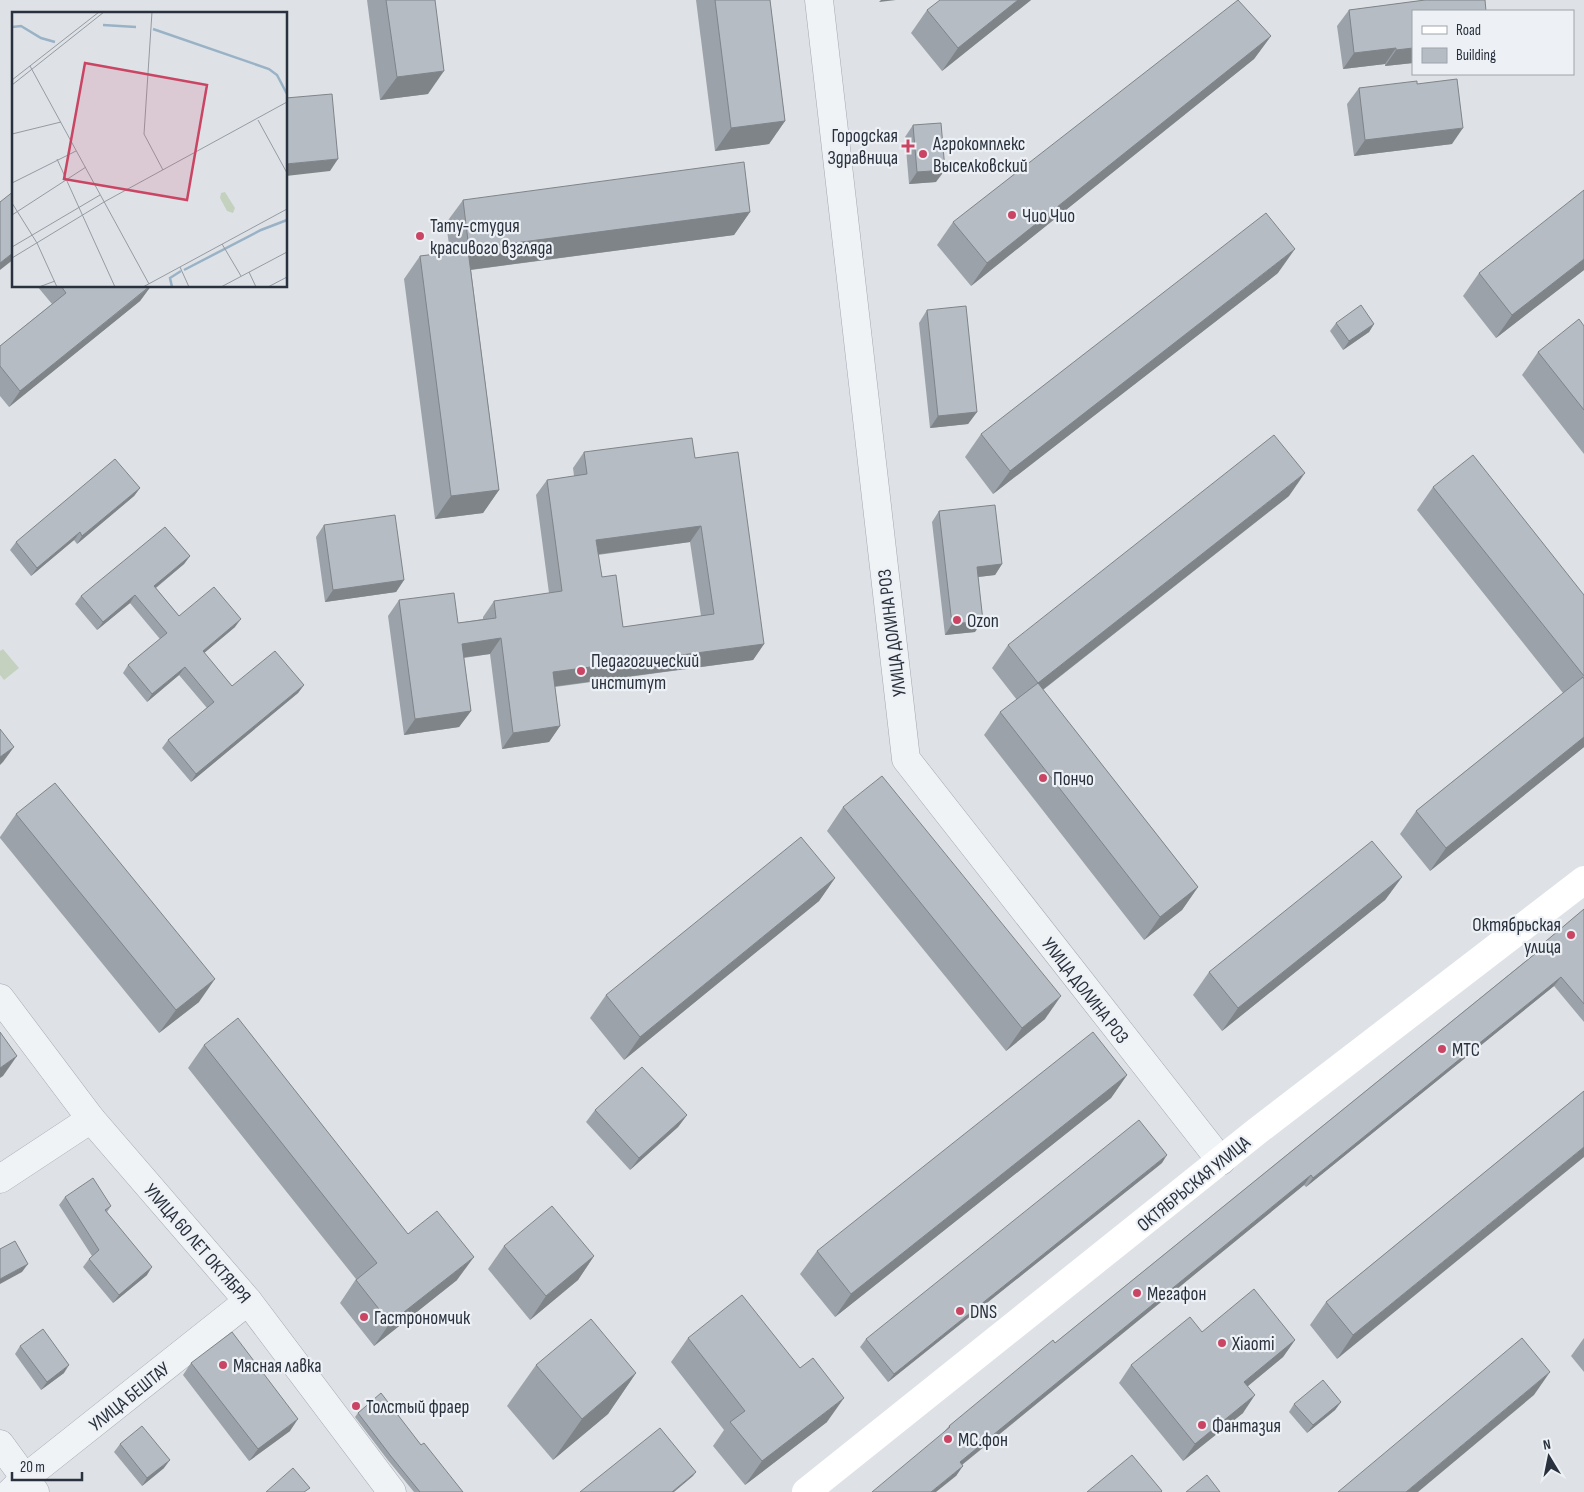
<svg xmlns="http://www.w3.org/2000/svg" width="1584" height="1492" viewBox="0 0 1584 1492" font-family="'Sofia Sans Condensed',sans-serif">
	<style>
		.green { fill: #c5d1bf }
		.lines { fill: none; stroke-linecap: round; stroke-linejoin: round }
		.street-casing { stroke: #a4a9b1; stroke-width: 29 }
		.street { stroke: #f0f3f6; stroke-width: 28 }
		.secondary { stroke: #fff; stroke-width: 28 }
		.wall { fill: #9ca2a9; fill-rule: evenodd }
		.shaded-wall { fill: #7f8489 }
		.building { fill: #b5bcc4; stroke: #7f8489; fill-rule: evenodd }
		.poi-dot { fill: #ca4563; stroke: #edf1f5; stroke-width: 2 }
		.labels { text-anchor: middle; stroke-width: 4.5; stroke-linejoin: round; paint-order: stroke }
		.poi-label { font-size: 19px; fill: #28313d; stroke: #edf1f5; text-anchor: start }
		.street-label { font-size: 19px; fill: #28313d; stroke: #edf1f5 }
		.inset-river { fill: none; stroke: #99b2c6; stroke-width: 2.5 }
		.inset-road { fill: none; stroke: #959ba3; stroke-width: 1 }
		.view { fill: #ca4563; fill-opacity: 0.15; stroke: #ca4563; stroke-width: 2.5 }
		.inset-edge { fill: none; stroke: #28313d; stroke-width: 2.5 }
	</style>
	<rect width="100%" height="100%" fill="#dee2e7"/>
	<path class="green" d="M3,649L19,668L4,680L0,675V651Z"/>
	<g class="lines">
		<g class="street-casing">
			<g id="street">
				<path d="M819,0L906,759L1221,1161"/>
				<path d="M0,998L91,1119L248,1301L392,1492"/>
				<path d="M0,1179L91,1119"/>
				<path d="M0,1444L35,1492"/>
				<path d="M11,1492L25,1478L248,1301"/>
			</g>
		</g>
		<use href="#street" class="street"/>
		<path class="secondary" d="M806,1492L1256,1132L1584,880"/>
	</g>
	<g class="wall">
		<path d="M367,0H435L428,94L380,100Z"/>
		<path d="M696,0H770L785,121L769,144L715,151Z"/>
		<path d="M1031,0L942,71L911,33L927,10Z"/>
		<path d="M1425,0L1413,63L1385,66V64L1343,69L1337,26L1349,10Z"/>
		<path d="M1271,36L1254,59L971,286L937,245L953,222Z"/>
		<path d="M1417,84L1452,144L1354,156L1347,104L1359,88Z"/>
		<path d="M913,125L936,182L909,184L905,137Z"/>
		<path d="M463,200L750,212L734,235L471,270L499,490L483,513L435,519L404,279L420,256L450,252L446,223Z"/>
		<path d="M1584,270L1496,338L1463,296L1479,273Z"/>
		<path d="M1278,273L993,494L965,457L981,434Z"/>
		<path d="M37,286H151L140,301L9,407L0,396V346L52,304Z"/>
		<path d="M927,310L977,412L968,424L930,428L919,323Z"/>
		<path d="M1336,323L1374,324L1369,332L1343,350L1330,331Z"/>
		<path d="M1584,326V454L1522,375L1538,352Z"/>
		<path d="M584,452L695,458L764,644L753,660L555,687L560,726L549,742L502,749L490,654L464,658L471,711L459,727L404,735L388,616L399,600L458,623L483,619V617L494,601L549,593L536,495L547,480L574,476L573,468ZM690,542L701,616L623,627L602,577L598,555Z"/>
		<path d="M1433,487L1584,595V747L1430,871L1400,834L1416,811L1563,693L1417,510Z"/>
		<path d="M140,488L134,496L77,544L74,540L31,576L10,550L16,542Z"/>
		<path d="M1289,496L1043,690L1198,887L1182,910L1144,940L984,735L1000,712L1017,700L992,668L1008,645Z"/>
		<path d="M939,511L1002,564L995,575L978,577L975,632L945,635L932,522Z"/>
		<path d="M324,525L404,580L396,592L325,602L316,537Z"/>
		<path d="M190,556L184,564L156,588L179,616L235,627L204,653L232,686L304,685L298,693L191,782L162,748L168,740L207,708L179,675L147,702L123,673L128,665L160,639L130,603L97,630L75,604L81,596Z"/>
		<path d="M843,807L1045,1019L1006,1051L827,831Z"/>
		<path d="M16,814L199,1002L159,1033L0,838V837Z"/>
		<path d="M1402,877L1385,900L1222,1031L1193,995L1209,972Z"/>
		<path d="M835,878L819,901L624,1060L590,1018L606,995Z"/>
		<path d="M1584,909V1022L1554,986L1306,1187L1304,1185L962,1465L956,1476L943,1433L949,1426L1055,1343L1532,956L1539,947Z"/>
		<path d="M204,1045L457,1280L374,1346L340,1303L356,1279L188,1068Z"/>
		<path d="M1127,1075L1111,1098L835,1317L800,1274L817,1251Z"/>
		<path d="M1584,1091L1337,1359L1310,1325L1326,1302Z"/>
		<path d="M595,1110L687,1115L678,1127L630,1170L586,1122Z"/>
		<path d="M1162,1163L888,1382L860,1347L866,1339Z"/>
		<path d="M65,1197L111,1206L107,1212L147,1275L113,1303L83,1267L89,1259L92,1256L59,1205Z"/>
		<path d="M504,1246L594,1256L578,1280L530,1320L488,1269Z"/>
		<path d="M1202,1332L1295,1340L1283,1357L1247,1387L1243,1413L1183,1461L1119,1383L1131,1365Z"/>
		<path d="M688,1338L827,1422L745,1485L713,1446L724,1430L671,1362Z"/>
		<path d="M1584,1338V1372L1571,1356Z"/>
		<path d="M20,1346L64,1373L41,1390L15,1354Z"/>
		<path d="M191,1363L290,1431L249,1461L183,1375Z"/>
		<path d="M536,1365L636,1373L608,1414L553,1460L507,1406Z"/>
		<path d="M1341,1402L1335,1410L1307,1433L1289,1412L1294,1404Z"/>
		<path d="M358,1413L421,1445L463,1492H414L387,1459L355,1417Z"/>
		<path d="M120,1444L164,1468L142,1486L114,1452Z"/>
	</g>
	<g class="shaded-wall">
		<path d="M881,0H896L879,2Z"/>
		<path d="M1018,0H1031L942,71L958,48Z"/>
		<path d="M1271,36L1254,59L971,286L987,263Z"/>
		<path d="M1396,48L1385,64L1343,69L1354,53Z"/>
		<path d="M1413,48V63L1385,66L1396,50Z"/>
		<path d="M444,71L428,94L380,100L397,77Z"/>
		<path d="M785,121L769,144L715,151L731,128Z"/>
		<path d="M1463,128L1452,144L1354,156L1365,140Z"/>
		<path d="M338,159L330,171L286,176V164Z"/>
		<path d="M945,170L936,182L909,184L917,172Z"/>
		<path d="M750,212L734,235L453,272L469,249Z"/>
		<path d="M1295,249L1278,273L993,494L1010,471Z"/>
		<path d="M14,252V259L0,270V263Z"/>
		<path d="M1584,259V270L1496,338L1512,315Z"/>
		<path d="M151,286L140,301L9,407L20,391Z"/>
		<path d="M1374,324L1369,332L1343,350L1349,341Z"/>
		<path d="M977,412L968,424L930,428L938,416Z"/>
		<path d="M1305,473L1289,496L1022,706L1038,683Z"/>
		<path d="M140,488L134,496L77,544L82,536Z"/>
		<path d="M499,490L483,513L435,519L451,496Z"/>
		<path d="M701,526L690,542L585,556L596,540Z"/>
		<path d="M80,532L74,540L31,576L37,568Z"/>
		<path d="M190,556L184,564L148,594L154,586Z"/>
		<path d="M1002,564L995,575L969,578L977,567Z"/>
		<path d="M404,580L396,592L325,602L333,590Z"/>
		<path d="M135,595L130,603L97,630L103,622Z"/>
		<path d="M241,619L235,627L197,659L203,651Z"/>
		<path d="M983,621L975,632L945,635L952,624Z"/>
		<path d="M501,638L490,654L451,659L462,644Z"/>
		<path d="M764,644L753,660L542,688L553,672Z"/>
		<path d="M185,667L179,675L147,702L152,694Z"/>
		<path d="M304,685L298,693L191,782L196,774Z"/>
		<path d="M471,711L459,727L404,735L415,719Z"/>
		<path d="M560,726L549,742L502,749L513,733Z"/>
		<path d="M1584,737V747L1430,871L1446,848Z"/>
		<path d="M14,747L3,762L0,765V757Z"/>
		<path d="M1402,877L1385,900L1222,1031L1238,1008Z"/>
		<path d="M835,878L819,901L624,1060L640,1037Z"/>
		<path d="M1198,887L1182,910L1144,940L1160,917Z"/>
		<path d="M1561,977L1554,986L1306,1187L1313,1178Z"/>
		<path d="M215,979L199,1002L159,1033L176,1010Z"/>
		<path d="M1061,996L1045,1019L1006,1051L1022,1028Z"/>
		<path d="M17,1056L3,1076L0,1078V1068Z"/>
		<path d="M1127,1075L1111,1098L835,1317L851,1294Z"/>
		<path d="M687,1115L678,1127L630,1170L639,1158Z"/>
		<path d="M1584,1147V1157L1337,1359L1353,1335Z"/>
		<path d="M1167,1155L1162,1163L888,1382L894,1374Z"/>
		<path d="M1311,1175L1304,1185L953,1472L960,1462Z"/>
		<path d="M594,1256L578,1280L530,1320L546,1296Z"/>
		<path d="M474,1257L457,1280L374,1346L390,1323Z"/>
		<path d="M28,1264L22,1272L0,1284V1279Z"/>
		<path d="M152,1267L147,1275L113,1303L119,1295Z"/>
		<path d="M1295,1340L1283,1357L1232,1399L1244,1382Z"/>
		<path d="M69,1365L64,1373L41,1390L47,1382Z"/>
		<path d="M1550,1372L1534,1395L1418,1492H1406Z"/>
		<path d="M636,1373L608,1414L553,1460L582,1419Z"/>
		<path d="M1255,1395L1243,1413L1183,1461L1195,1444Z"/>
		<path d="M844,1398L827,1422L745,1485L762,1461Z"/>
		<path d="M1341,1402L1335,1410L1307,1433L1313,1425Z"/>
		<path d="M298,1419L290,1431L249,1461L258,1449Z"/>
		<path d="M170,1460L164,1468L142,1486L147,1478Z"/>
		<path d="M963,1466L956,1476L936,1492H931Z"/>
		<path d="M696,1472L693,1476L674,1492H672Z"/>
	</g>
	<g class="building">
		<path d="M386,0H435L444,71L397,77Z"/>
		<path d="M715,0H770L785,121L731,128Z"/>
		<path d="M940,0H1018L958,48L927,10Z"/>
		<path d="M1238,0L1271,36L987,263L953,222Z"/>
		<path d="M1425,0H1485L1486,11H1413V48L1396,50V48L1354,53L1349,10Z"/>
		<path d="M1457,79L1463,128L1365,140L1359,88L1417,81V84Z"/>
		<path d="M332,94L338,159L286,164V98Z"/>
		<path d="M941,123L945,170L917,172L913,125Z"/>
		<path d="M744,162L750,212L469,249L463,200Z"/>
		<path d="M1584,190V259L1512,315L1479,273Z"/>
		<path d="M14,191V252L0,263V202Z"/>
		<path d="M1266,213L1295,249L1010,471L981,434Z"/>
		<path d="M468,250L499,490L451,496L420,256Z"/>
		<path d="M61,286H150L20,391L0,366V346L66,293Z"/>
		<path d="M1361,305L1374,324L1349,341L1336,323Z"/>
		<path d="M966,306L977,412L938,416L927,310Z"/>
		<path d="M1579,319L1584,326V410L1538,352Z"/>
		<path d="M1274,435L1305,473L1038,683L1008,645Z"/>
		<path d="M692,438L695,458L738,452L764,644L553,672L560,726L513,733L501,638L462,644L471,711L415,719L399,600L454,593L458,623L496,618L494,601L562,591L547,480L587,474L584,452ZM701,526L714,614L623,627L616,575L602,577L596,540Z"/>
		<path d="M1473,455L1584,595V676L1433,487Z"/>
		<path d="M115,459L140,488L82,536L80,532L37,568L16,542Z"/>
		<path d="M995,505L1002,564L977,567L983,621L952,624L939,511Z"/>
		<path d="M395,515L404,580L333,590L324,525Z"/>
		<path d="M165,527L190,556L154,586L179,616L214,587L241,619L203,651L232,686L275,651L304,685L196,774L168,740L214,702L185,667L152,694L128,665L167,633L135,595L103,622L81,596Z"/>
		<path d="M1583,677L1584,679V737L1446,848L1416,811Z"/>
		<path d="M1038,683L1198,887L1160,917L1000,712Z"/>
		<path d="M0,729L14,747L0,757Z"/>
		<path d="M882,776L1061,996L1022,1028L843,807Z"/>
		<path d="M55,783L215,979L176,1010L16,814Z"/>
		<path d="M801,837L835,878L640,1037L606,995Z"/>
		<path d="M1372,841L1402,877L1238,1008L1209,972Z"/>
		<path d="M1584,909V1004L1561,977L1313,1178L1311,1175L960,1462L963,1466L931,1492H872L950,1427L949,1426L1053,1340L1055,1343L1541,949L1539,947Z"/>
		<path d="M238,1018L408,1234L437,1211L474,1257L390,1323L356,1280L377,1263L204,1045Z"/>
		<path d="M0,1032L17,1056L0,1068Z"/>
		<path d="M1093,1032L1127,1075L851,1294L817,1251Z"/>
		<path d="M642,1067L687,1115L639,1158L595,1110Z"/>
		<path d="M1584,1091V1147L1353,1335L1326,1302Z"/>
		<path d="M1139,1120L1167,1155L894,1374L866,1339Z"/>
		<path d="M93,1178L111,1206L105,1210L152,1267L119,1295L89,1259L99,1250L65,1197Z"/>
		<path d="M552,1206L594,1256L546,1296L504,1246Z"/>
		<path d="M15,1241L28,1264L0,1279V1249Z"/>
		<path d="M1254,1289L1295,1340L1244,1382L1255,1395L1195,1444L1131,1365L1190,1317L1202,1332Z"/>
		<path d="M742,1295L800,1368L813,1358L844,1398L762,1461L730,1422L745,1411L688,1338Z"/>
		<path d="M591,1319L636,1373L582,1419L536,1365Z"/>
		<path d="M43,1329L69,1365L47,1382L20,1346Z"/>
		<path d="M232,1332L298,1419L258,1449L191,1363Z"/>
		<path d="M1522,1338L1550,1372L1406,1492H1338Z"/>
		<path d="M1323,1380L1341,1402L1313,1425L1294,1404Z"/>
		<path d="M381,1393L421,1445L424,1443L463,1492H420L390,1455L358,1413Z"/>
		<path d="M142,1426L170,1460L147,1478L120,1444Z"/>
		<path d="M660,1428L696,1472L672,1492H580Z"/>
		<path d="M1132,1455L1162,1491L1161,1492H1087Z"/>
		<path d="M293,1468L310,1488L304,1492H266Z"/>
		<path d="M1207,1475L1220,1492H1186Z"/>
	</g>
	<g class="poi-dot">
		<path d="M905.5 138.5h5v5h5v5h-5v5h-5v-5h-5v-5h5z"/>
		<circle cx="923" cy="154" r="5"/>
		<circle cx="1012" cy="215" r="5"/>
		<circle cx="420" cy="236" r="5"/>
		<circle cx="957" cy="620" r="5"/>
		<circle cx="581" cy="671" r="5"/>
		<circle cx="1043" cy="778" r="5"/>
		<circle cx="1571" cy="935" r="5"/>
		<circle cx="1442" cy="1049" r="5"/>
		<circle cx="1137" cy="1293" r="5"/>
		<circle cx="960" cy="1311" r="5"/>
		<circle cx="364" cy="1317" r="5"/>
		<circle cx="1222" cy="1343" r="5"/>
		<circle cx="223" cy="1365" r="5"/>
		<circle cx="356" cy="1406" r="5"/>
		<circle cx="1202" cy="1425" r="5"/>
		<circle cx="948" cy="1439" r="5"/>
	</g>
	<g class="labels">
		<g class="poi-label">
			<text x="898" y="142" text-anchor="end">Городская<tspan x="898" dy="22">Здравница</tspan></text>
			<text x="933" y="150">Агрокомплекс<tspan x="933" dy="22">Выселковский</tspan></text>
			<text x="1022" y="222">Чио Чио</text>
			<text x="430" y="232">Тату-студия<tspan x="430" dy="22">красивого взгляда</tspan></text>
			<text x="967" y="627">Ozon</text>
			<text x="591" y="667">Педагогический<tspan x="591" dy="22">институт</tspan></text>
			<text x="1053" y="785">Пончо</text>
			<text x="1561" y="931" text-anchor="end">Октябрьская<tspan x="1561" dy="22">улица</tspan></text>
			<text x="1452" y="1056">МТС</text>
			<text x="1147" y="1300">Мегафон</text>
			<text x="970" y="1318">DNS</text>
			<text x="374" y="1324">Гастрономчик</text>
			<text x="1232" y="1350">Xiaomi</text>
			<text x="233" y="1372">Мясная лавка</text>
			<text x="366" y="1413">Толстый фраер</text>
			<text x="1212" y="1432">Фантазия</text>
			<text x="958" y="1446">МС.фон</text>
		</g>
		<g class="street-label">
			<text transform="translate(891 633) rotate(-97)" y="7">УЛИЦА ДОЛИНА РОЗ</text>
			<text transform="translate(1086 990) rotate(52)" y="7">УЛИЦА ДОЛИНА РОЗ</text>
			<text transform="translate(1193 1183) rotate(-39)" y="7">ОКТЯБРЬСКАЯ УЛИЦА</text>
			<text transform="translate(198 1243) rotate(49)" y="7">УЛИЦА 60 ЛЕТ ОКТЯБРЯ</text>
			<text transform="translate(129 1396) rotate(-39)" y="7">УЛИЦА БЕШТАУ</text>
		</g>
	</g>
	<g transform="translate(12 12)">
		<rect width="275" height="275" fill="#dee2e7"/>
		<path d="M213,180L223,196L221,201L215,199L208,186L209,181Z" fill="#c5d1bf"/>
		<path class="inset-river" d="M91,13L124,15M0,15L9,14L29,26L43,30M141,17L257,57L265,63L275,82M172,258L249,218L275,208M160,275L158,266L169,259"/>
		<path class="inset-road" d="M140,0L132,122L151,158M18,54L137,272M0,68L87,0M0,73L92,0M246,108L275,161M0,122L49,110M45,147L103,275M0,171L64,139M0,191L25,231M0,203L74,155M25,231L45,275M210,232L229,264M0,235L88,183M0,246L92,190L275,90M168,255L177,275M237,260L244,275M27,275L43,269M131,275L275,197M209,275L275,240M256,275L275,265"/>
		<path class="view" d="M73,51L195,73L175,188L52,167Z"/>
		<rect width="275" height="275" class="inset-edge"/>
	</g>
	<rect x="1412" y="10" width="162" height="65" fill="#edf1f5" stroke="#9ea4ab"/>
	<rect x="1422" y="26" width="25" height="8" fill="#ffffff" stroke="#9ea4ab"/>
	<text x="1456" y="35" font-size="15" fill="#28313d">Road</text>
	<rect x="1422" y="48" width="25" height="15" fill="#b5bcc4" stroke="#9ea4ab"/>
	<text x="1456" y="60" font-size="15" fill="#28313d">Building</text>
	<g transform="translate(1549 1457) rotate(350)" stroke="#edf1f5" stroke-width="4" paint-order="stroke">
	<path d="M0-4L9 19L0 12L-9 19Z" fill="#28313d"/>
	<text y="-8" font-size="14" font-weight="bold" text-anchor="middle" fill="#28313d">N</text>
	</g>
	<path d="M12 1472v8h70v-8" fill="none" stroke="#28313d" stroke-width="2.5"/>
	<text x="20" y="1472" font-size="15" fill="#28313d" stroke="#edf1f5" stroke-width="4" paint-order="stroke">20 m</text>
</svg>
